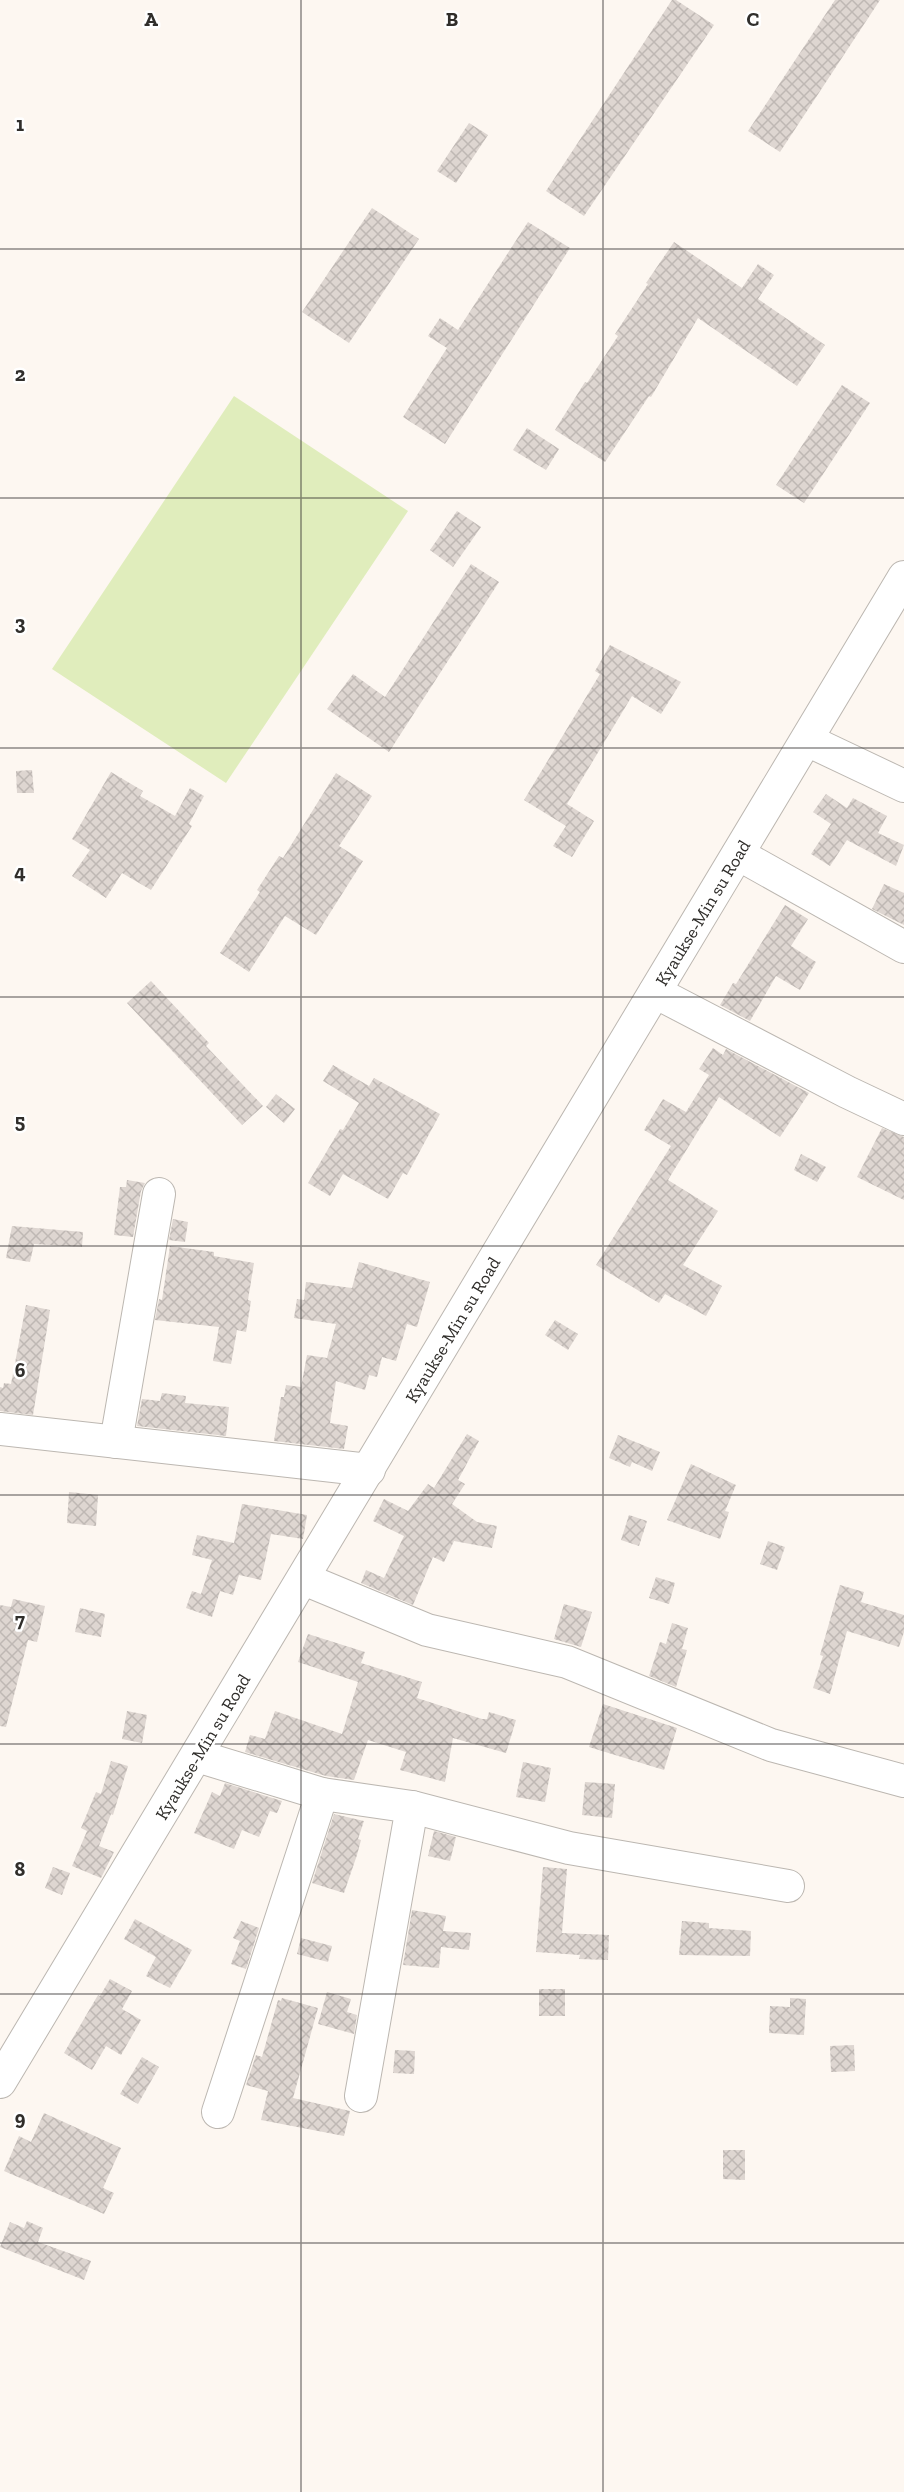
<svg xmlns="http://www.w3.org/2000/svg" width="904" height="2492" viewBox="0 0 904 2492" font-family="'Zilla Slab',serif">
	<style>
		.pitch { fill: #e0edbc }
		.building { fill: url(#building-cross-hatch) }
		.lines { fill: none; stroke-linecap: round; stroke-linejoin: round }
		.minor-casing { stroke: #bcb7b1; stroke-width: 34 }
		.minor { stroke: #fff; stroke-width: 32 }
		.grid { fill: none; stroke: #302e2b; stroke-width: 1.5; stroke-opacity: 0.55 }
		.labels { text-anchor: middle; stroke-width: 5; stroke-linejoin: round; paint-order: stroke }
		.street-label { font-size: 18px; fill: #302e2b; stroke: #fff }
		.grid-label { font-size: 20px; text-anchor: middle; font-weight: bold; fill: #302e2b; stroke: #fff; stroke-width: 5; stroke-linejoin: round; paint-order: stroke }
	</style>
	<defs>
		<pattern id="building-cross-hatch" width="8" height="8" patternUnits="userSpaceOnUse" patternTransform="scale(1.5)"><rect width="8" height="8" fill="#ded6d1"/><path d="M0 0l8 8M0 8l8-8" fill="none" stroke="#bfb8b4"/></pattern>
	</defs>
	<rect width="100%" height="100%" fill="#fdf7f1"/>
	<path class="pitch" d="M234,396L408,511L226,783L52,669Z"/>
	<g class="building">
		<path d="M672,0H676L714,25L584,216L546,191Z"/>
		<path d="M835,0H880L780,152L748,131Z"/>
		<path d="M469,123L488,135L456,183L437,171Z"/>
		<path d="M372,208L419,239L349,343L302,312Z"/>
		<path d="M528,222L570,248L445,444L403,417L447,348L428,336L440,318L458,330Z"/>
		<path d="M674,242L742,288L758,264L774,275L758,299L825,345L797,386L698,318L651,397L649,396L605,462L555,430L585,382L587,383L618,336L615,334L648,284L646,283Z"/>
		<path d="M842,385L870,403L804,503L776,485Z"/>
		<path d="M527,428L559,449L546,470L513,450Z"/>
		<path d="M457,511L481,527L453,567L430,550Z"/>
		<path d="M471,564L499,582L389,752L327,709L353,674L385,697Z"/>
		<path d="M610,645L681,682L661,714L632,696L567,804L594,821L572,857L553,846L566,826L524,800L600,674L595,671Z"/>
		<path d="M32,770L34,793H17L16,771Z"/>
		<path d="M111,772L143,791L140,796L175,816L190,788L204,796L189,824L192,826L151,890L122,873L106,898L72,876L90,850L72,839Z"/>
		<path d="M336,773L372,796L339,846L363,861L316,935L285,916L249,972L220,953L260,892L257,890L279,856L283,858Z"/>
		<path d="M826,794L847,808L853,798L887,816L878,833L904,845L896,866L847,840L830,866L811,854L831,824L813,812Z"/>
		<path d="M884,884L904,893V925L872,909Z"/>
		<path d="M785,905L808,919L791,946L816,962L800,990L776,976L750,1021L720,1005L733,983L736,984Z"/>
		<path d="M151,981L209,1043L206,1046L263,1106L242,1125L127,1003Z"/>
		<path d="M713,1048L723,1055L726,1049L809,1093L780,1137L719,1097L668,1180L718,1211L683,1265L722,1286L706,1316L665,1294L659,1303L596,1265L671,1146L644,1130L663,1099L686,1112L709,1075L699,1069Z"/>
		<path d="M333,1065L369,1086L374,1078L440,1114L407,1175L403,1173L388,1199L343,1174L330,1196L308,1183L340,1129L343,1130L359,1103L323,1081Z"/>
		<path d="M276,1094L295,1109L284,1123L266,1107Z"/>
		<path d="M882,1128L904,1137V1200L857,1177Z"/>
		<path d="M801,1154L826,1167L817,1182L794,1170Z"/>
		<path d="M127,1180L145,1183L141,1191L133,1237L114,1235L120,1187H126Z"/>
		<path d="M173,1219L188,1222L185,1242L169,1240Z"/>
		<path d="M12,1226L83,1232L82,1247L34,1244L30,1262L6,1258Z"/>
		<path d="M170,1246L214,1252V1256L254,1263L248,1300L251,1301L246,1332L237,1330L231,1364L213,1361L219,1327L155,1320L159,1299L162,1300Z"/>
		<path d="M359,1262L430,1282L417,1327L407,1324L396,1361L382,1357L377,1377L369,1375L365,1390L336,1381L330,1423L348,1426L344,1449L274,1441L281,1397H284L286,1385L301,1387L307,1355L327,1358L336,1324L294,1318L297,1299L304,1300L306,1282L352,1288Z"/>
		<path d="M26,1305L50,1310L33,1415L0,1411V1387L3,1388L4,1383L11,1384Z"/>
		<path d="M555,1320L578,1334L568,1350L545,1335Z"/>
		<path d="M162,1393L186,1396L185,1403L229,1407L226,1436L137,1426L142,1399L160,1401Z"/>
		<path d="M467,1434L479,1441L458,1480L465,1484L452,1504L477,1522L497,1526L492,1548L454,1541L444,1562L433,1557L413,1605L361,1583L366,1570L384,1578L404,1536L373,1521L384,1499L408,1511L428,1484L434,1488Z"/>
		<path d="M618,1435L660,1452L652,1471L632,1462L630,1467L609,1458Z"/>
		<path d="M691,1464L736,1485L725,1511L729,1512L720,1539L667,1520Z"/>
		<path d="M69,1492L98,1495L96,1526L67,1523Z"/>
		<path d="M242,1504L307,1515L303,1539L271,1534L261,1580L239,1575L233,1595L220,1591L212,1617L186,1608L192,1591L201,1594L212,1560L192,1555L197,1535L234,1543Z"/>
		<path d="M629,1515L647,1521L639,1546L621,1540Z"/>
		<path d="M768,1541L785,1547L777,1570L760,1564Z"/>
		<path d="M656,1577L675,1583L669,1604L649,1598Z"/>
		<path d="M840,1585L864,1592L861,1602L904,1615V1632L899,1647L847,1631L830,1694L813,1688L823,1656L820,1655Z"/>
		<path d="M13,1599L45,1606L37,1642L28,1640L6,1727L0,1726V1605L11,1607Z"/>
		<path d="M564,1604L592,1612L581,1647L554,1639Z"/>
		<path d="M80,1608L105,1614L101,1637L75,1632Z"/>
		<path d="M672,1623L688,1628L682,1649L687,1650L676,1687L649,1676L660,1642L666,1644Z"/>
		<path d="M308,1634L365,1652L361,1663L422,1682L417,1698L482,1719H487L489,1712L516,1720L506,1753L453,1738L445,1782L400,1770L406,1752L368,1740L354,1780L326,1776L245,1752L250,1735L265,1739L275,1711L342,1734L358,1682L298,1662Z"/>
		<path d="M603,1704L677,1728L664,1770L589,1747Z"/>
		<path d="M127,1711L147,1715L142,1743L122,1739Z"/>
		<path d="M111,1761L128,1766L113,1815L111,1814L99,1846L114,1852L101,1878L72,1866L87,1831L81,1828L96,1792L101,1794Z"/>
		<path d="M523,1762L551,1768L545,1802L516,1797Z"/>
		<path d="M585,1782L615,1784L612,1818L582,1815Z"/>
		<path d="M225,1783L282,1801L277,1813L270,1811L259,1837L242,1830L234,1849L194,1833L212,1792L220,1796Z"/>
		<path d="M334,1814L364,1821L358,1839L361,1840L357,1855L344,1893L312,1883Z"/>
		<path d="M434,1831L456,1837L450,1861L428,1856Z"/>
		<path d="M53,1867L70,1873L62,1895L45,1888Z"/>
		<path d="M543,1867L567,1869L562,1933L609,1935L608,1960L579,1959L580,1955L536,1952Z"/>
		<path d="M412,1910L446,1916L443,1931L471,1933L469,1950L441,1947L439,1968L403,1965Z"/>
		<path d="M135,1919L192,1950L170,1988L146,1976L156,1957L124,1939Z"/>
		<path d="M241,1921L259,1928L246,1969L231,1964L240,1941L233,1938Z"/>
		<path d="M682,1921L709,1923V1928L751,1931L750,1956L679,1955Z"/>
		<path d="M301,1938L332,1946L328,1962L297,1954Z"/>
		<path d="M110,1979L132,1991L122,2009L141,2020L121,2055L106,2046L92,2070L64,2053L98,1995L100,1996Z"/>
		<rect x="539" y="1989" width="26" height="27"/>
		<path d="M327,1992L351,1999L347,2012L357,2015L354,2034L318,2024Z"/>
		<path d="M282,1998L318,2008L293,2098L350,2111L344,2136L261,2120L268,2091L246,2085L256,2055L262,2057L278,2000L281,2001Z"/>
		<path d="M790,1998L806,1999L804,2035L769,2033L770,2006L790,2007Z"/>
		<path d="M854,2045L855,2071L831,2072L830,2046Z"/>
		<path d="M395,2050L415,2051L414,2074L393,2073Z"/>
		<path d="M142,2057L159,2067L138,2104L120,2094Z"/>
		<path d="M44,2113L121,2148L103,2188L114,2193L104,2214L4,2171L19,2136L31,2142Z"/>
		<path d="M723,2150H745V2180L723,2179Z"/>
		<path d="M27,2221L43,2228L38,2242L91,2261L84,2280L0,2247L10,2222L24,2228Z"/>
	</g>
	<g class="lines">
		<g class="minor-casing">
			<g id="minor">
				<path d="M807,740L904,786"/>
				<path d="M738,854L904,947"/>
				<path d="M655,992L847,1092L904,1119"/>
				<path d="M0,1429L369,1470"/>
				<path d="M116,1442L159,1194"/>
				<path d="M304,1579L427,1630L567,1662L771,1745L904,1781"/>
				<path d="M197,1756L322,1794L412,1807L569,1848L788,1886"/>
				<path d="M0,2082L904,577"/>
				<path d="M361,2096L412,1807"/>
				<path d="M218,2112L322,1794"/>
			</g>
		</g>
		<use href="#minor" class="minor"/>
	</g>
	<path class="grid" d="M301,0V2492M603,0V2492M0,249H904M0,498H904M0,748H904M0,997H904M0,1246H904M0,1495H904M0,1744H904M0,1994H904M0,2243H904"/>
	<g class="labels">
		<g class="street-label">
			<text transform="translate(703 913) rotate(-59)" y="6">Kyaukse-Min su Road</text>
			<text transform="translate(453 1330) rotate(-59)" y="6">Kyaukse-Min su Road</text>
			<text transform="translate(203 1747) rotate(-59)" y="6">Kyaukse-Min su Road</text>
		</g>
	</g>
	<g class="grid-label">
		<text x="151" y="26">A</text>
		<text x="452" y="26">B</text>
		<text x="753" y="26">C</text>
		<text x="20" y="131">1</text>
		<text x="20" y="381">2</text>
		<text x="20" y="630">3</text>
		<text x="20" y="879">4</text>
		<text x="20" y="1128">5</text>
		<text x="20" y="1377">6</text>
		<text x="20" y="1627">7</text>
		<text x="20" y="1876">8</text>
		<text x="20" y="2125">9</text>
	</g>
</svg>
